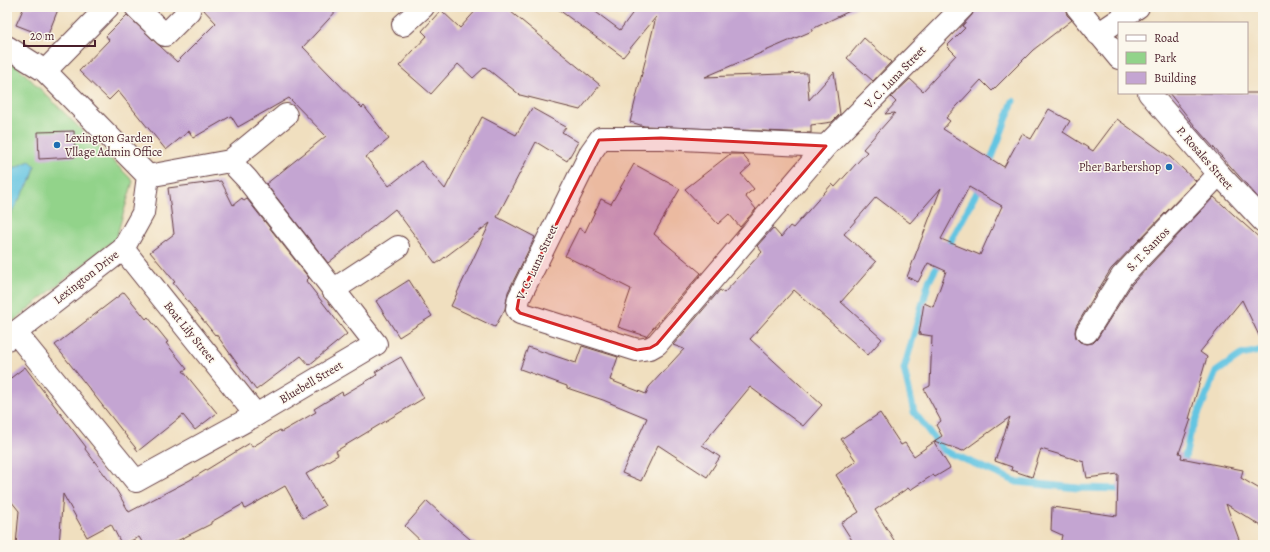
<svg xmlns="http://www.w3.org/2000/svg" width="1270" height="552" viewBox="0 0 1270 552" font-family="Alegreya,serif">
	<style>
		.green { fill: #92d38a; stroke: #6e795a }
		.water { fill: #64c5e2; stroke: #577286 }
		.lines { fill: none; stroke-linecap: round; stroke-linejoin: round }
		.stream { stroke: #64c5e2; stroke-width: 7 }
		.building { fill: #c4a5d2; fill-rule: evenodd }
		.minor-casing { stroke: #633c41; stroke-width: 24 }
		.minor { stroke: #fff; stroke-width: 22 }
		.marked { fill: #d62828; fill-opacity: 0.2; stroke: #d62828; stroke-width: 3; stroke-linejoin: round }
		.poi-dot { fill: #1f6fb2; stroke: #fbf7ec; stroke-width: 1.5 }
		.labels { text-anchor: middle; stroke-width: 3; stroke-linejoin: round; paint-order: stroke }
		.street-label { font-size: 12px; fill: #4a1f2b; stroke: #fbf7ec }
		.poi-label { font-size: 12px; fill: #4a1f2b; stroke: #fbf7ec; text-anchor: start }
	</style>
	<rect width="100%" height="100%" fill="#fbf7ec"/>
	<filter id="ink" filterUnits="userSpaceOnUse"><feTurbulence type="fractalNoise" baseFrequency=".025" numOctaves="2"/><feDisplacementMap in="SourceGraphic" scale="8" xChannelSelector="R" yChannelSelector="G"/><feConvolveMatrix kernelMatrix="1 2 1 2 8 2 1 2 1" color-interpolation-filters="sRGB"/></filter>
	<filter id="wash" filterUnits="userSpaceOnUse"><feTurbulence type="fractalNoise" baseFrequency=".012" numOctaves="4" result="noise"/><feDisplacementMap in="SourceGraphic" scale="16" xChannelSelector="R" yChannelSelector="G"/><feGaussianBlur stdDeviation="0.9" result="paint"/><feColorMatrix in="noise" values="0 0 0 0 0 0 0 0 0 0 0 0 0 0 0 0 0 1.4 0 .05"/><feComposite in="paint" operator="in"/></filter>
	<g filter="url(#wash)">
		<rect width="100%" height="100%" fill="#f0dfbf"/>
		<path class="green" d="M7,62L17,66L133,181L116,238L7,326Z"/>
		<path class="water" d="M7,161L10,168C16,169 23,163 30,161L35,166L32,178L7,220Z"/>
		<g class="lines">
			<g class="stream">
				<path d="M988,168L1013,101"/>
				<path d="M946,250L981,185"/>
				<path d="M941,259L929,281L904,369L914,412L943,450L1017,482L1078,488L1127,489"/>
				<path d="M1183,467L1190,434L1216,372L1241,355L1263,350"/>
			</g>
		</g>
		<g id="blocks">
			<g class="building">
				<path d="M24,7H59L47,37L16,25Z"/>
				<path d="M201,7H340L303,47L362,108L364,106L389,139L366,157L389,186L421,161L445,189L482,117L516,135L532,108L566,127L562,132L578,142L567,161L536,142L497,217L535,237L508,292L505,309L495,327L451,306L490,223L436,264L395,209L328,263L266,184L326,136L289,98L238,127L231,116L193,138L189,131L166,150L118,91L109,100L79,71L109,40L106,36L127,15L177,62L216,23Z"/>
				<path d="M479,7H505L600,85L580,110L520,95L485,67L473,78L458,64L431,94L399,66L427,36L422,31L441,10L460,28Z"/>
				<path d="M555,7H589L620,30L637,7H858L812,29V31L705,77L807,73L809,100L834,72L840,114L832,122L811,125V133L644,126L630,122L656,17L623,57Z"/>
				<path d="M975,7H1065L1067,15L1072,20L1033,50L992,91L981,80L946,118L950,121L943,129L1004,167L1022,134L1031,139L1049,109L1070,121L1063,132L1093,151L1117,119L1170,157L1196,181L1111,269L1076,326L1075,332L1076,338L1080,342L1087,344L1093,343L1097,339L1132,284L1214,197L1263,241V344L1242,300L1200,352L1207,357L1189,419H1191L1179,453L1182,454L1181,458L1243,470L1241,478L1263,491V527L1226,504L1241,545H1060L1062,535L1051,530L1052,507L1117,516L1118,474L1087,478L1084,462L1041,449L1032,477L1011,470L1012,467L995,461L1010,417L963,451L934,441L942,436L936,425L941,421L924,389L930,386L932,336L919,334L924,303L933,307L946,271L928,263L918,282L907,277L941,188L910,223L876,197L844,234L876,262L841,302L882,339L868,355L794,290L750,339L822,405L803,426L750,387L702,445L720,457L707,477L658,445L641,481L622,473L647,418L603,400L567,388V386L520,369L528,347L576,363L582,346L618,357L610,380L646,394L649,387L684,349L673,345L720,290L724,293L762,252L757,246L773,228L781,237L790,226L793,228L832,184L835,187L867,152L863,149L895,113L885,114L896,102L891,97L910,79L923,91L956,55L947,46L965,28L962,26L972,15ZM969,187L1002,206L980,255L941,239Z"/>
				<path d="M864,38L891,62L873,81L847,58Z"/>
				<path d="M1169,93H1263V203L1198,130Z"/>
				<path d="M74,131L75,157L39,159L38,132Z"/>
				<path d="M730,154H742L751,165L741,174L754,189L745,196L756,209L740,227L729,214L718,224L685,189Z"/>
				<path d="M634,164L680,189L654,234L701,273L646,336L618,327L631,289L565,256L579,228L585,232L601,199L611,204Z"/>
				<path d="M221,181L233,205L242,198L244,201L247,199L309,278L306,281L347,334L309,365L301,356L256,390L216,334L215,335L173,283L175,282L150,252L174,234L168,188Z"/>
				<path d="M409,280L432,316L399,337L376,301Z"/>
				<path d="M124,292L146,319L148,317L168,342L166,343L187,369L183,371L217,413L195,430L183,415L138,451L55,345Z"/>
				<path d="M401,357L424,398L336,451L338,455L306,474L325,506L303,518L285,486L245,509L243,504L211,522V524L169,545H144L139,537L122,545L111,524L87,537L63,494L59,545H16L19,511L7,496V381L25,367L86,447L85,449L117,491L129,512L190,480L250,443L252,447L280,430L281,432L316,412L314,409L342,392L343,395L377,375L375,372Z"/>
				<path d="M880,413L901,445L905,443L914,456L934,442L950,468L935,477L933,475L910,490L908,488L875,510L897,545H855L841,523L859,512L836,475L856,461L841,439Z"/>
				<path d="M427,501L451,523L477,545H425L405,526Z"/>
			</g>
		</g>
	</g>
	<g filter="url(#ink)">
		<use href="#blocks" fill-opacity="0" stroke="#633c41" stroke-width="1"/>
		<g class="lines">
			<g class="minor-casing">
				<g id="minor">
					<path d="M136,7L165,35L189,11L185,7"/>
					<path d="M1077,7L1119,58"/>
					<path d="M403,25L423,7"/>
					<path d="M1098,34L1138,7"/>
					<path d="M7,47L45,71L148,176L143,213L123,249L7,339"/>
					<path d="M45,71L108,7"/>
					<path d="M1149,93L1219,174L1263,221"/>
					<path d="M826,146L661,138H601L591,152L519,298L517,309L520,313L637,350L650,348L657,344L826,146L963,7"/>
					<path d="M230,161L286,115"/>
					<path d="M123,249L256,415"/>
					<path d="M333,290L398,247"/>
					<path d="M15,332L136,481L256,415L376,344L247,179L230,161L148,176"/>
					<path d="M1087,332L1122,276L1219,174"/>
				</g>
			</g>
			<use href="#minor" class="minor"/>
		</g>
	</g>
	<path class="marked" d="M661,138L826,146L657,344L650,348L637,350L520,313L517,309L519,298L599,140Z"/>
	<g class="poi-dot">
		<circle cx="57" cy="145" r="4"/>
		<circle cx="1169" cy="167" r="4"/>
	</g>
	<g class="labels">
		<g class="street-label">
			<text transform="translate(895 77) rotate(-46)" y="4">V. C. Luna Street</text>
			<text transform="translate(1205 158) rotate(49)" y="4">P. Rosales Street</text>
			<text transform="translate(1148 249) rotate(-46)" y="4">S. T. Santos</text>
			<text transform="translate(537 262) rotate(-65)" y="4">V. C. Luna Street</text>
			<text transform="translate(86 277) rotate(-38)" y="4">Lexington Drive</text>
			<text transform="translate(190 332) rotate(51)" y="4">Boat Lily Street</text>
			<text transform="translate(311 382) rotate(-31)" y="4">Bluebell Street</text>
		</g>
		<g class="poi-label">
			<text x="65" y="142">Lexington Garden<tspan x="65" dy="14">Vllage Admin Office</tspan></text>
			<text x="1161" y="171" text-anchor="end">Pher Barbershop</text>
		</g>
	</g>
	<rect width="1270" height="552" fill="none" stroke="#fbf7ec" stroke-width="24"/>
	<rect x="1118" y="22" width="130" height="72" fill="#fbf7ec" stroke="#b4a19f"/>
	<rect x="1126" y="35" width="20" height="6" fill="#ffffff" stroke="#b4a19f"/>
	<text x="1154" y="42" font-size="12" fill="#4a1f2b">Road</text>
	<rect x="1126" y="52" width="20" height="12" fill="#92d38a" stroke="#b4a19f"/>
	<text x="1154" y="62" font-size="12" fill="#4a1f2b">Park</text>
	<rect x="1126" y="72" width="20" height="12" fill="#c4a5d2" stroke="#b4a19f"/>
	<text x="1154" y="82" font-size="12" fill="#4a1f2b">Building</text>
	<path d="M24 40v6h71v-6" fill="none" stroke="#4a1f2b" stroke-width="2"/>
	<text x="30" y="40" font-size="12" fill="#4a1f2b" stroke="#fbf7ec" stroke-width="3" paint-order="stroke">20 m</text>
</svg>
